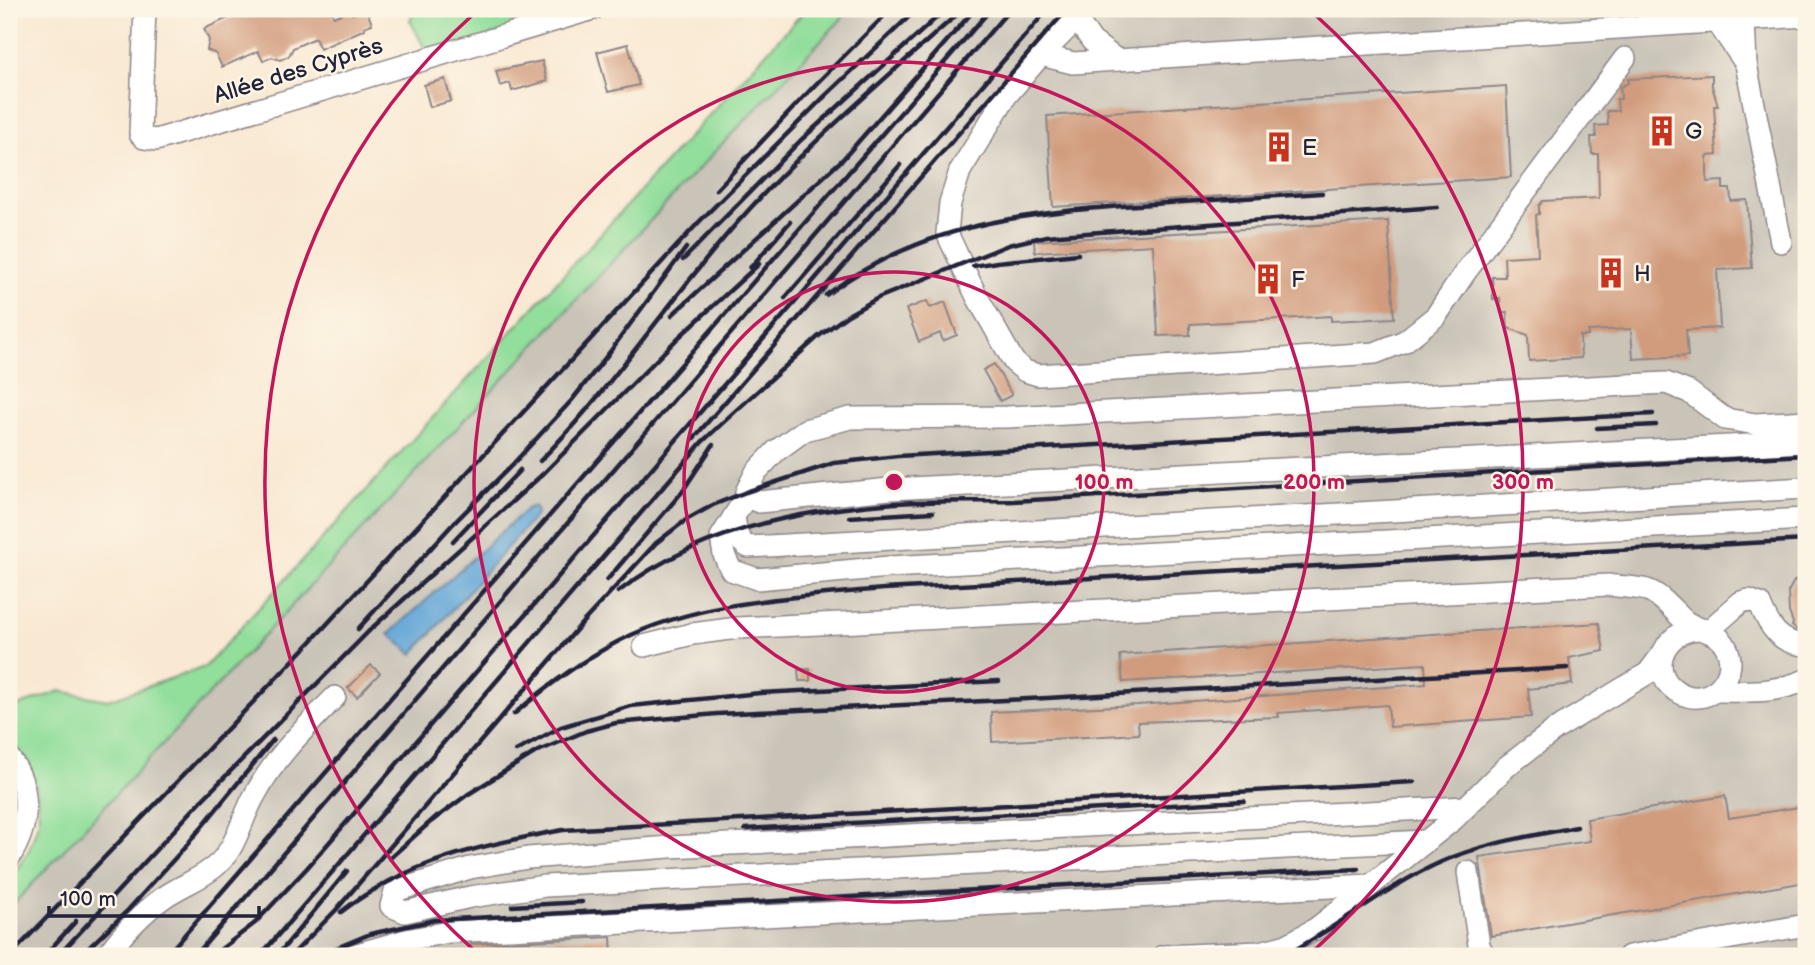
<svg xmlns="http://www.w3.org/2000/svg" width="1815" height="965" viewBox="0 0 1815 965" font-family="'Balsamiq Sans',sans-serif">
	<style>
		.industrial { fill: #c9c3b8 }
		.green { fill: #92de9b; stroke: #5a806b; stroke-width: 2 }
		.water { fill: #62a6d7; stroke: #426489; stroke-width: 2 }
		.building { fill: #d19b7d }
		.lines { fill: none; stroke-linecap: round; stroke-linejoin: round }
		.minor-casing { stroke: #8e8687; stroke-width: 24 }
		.minor { stroke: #fff; stroke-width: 21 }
		.rail { stroke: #22223b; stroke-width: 4.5 }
		.ring { fill: none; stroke: #c2185b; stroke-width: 3.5 }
		.labels { text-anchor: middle; stroke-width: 5; stroke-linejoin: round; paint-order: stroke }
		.street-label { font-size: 23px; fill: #22223b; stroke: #fcf5e5 }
		.poi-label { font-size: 23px; fill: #22223b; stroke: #fcf5e5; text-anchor: start }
		.centre { fill: #c2185b; stroke: #fcf5e5; stroke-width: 3.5 }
		.ring-label { font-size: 21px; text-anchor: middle; font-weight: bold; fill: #c2185b; stroke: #fcf5e5; stroke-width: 5; stroke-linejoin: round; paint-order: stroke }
	</style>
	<rect width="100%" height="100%" fill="#fcf5e5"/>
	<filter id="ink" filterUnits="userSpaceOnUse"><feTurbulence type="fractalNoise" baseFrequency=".0143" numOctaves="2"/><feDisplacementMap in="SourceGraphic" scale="14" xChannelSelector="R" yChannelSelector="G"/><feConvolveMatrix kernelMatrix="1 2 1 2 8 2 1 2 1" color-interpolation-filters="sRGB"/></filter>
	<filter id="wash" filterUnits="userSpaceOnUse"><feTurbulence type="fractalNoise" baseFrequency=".00686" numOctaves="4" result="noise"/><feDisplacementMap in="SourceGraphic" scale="28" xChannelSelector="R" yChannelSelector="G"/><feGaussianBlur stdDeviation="1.57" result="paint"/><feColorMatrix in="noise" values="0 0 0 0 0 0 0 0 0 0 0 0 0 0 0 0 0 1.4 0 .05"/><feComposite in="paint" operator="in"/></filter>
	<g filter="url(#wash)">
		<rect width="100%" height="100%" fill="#f9e9d3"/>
		<path class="industrial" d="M851,9H1806V956H9V909L705,162Z"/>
		<g class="green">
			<path d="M415,9H578L428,55L410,20Z"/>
			<path d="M806,9H851L705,162L9,909V881L29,850L39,820L37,790L28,762L9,738V709L60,691L108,700L205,667Z"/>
		</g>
		<path class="water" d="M535,506L537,514L413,654L389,634L528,508Z"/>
		<g id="blocks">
			<g class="building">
				<path d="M240,9H330L334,17L350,10L352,14L366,9L372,24L364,27L365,29L320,49L315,38L293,48L289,56L280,60L272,57L263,61L258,51L222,67L216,54L207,50L209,40L204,29L241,12Z"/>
				<path d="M628,44L639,85L608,92L597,52Z"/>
				<path d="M542,61L547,81L512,91L510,83L500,86L496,71Z"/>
				<path d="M1712,75V86L1718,106H1714L1717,155L1707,156V182L1723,181V189H1730L1731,201L1747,200L1752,268L1717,270L1720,328L1686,330L1688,356L1633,359L1631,329L1588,331V336H1580L1581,358L1529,361L1528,335L1508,328L1507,312L1501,313L1500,298L1493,299L1492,277H1505L1504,257L1538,255L1536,215L1539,214V206L1543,201L1599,198L1598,154H1592L1591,137H1596L1595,126L1608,125L1607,111H1618L1617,99H1621L1620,87L1628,83V79Z"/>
				<path d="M445,79L451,101L430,107L424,85Z"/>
				<path d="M1506,86L1511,177L1053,207L1047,116Z"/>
				<path d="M1388,221L1394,318L1331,321V316L1190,324V335L1158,336L1153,245L1035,252L1034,241Z"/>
				<path d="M927,301L930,308L945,302L957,335L943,341L940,333L919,342L906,309Z"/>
				<path d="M994,364L1012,395L1000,401L983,370Z"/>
				<path d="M1806,575L1805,597L1806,632L1799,631L1792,626L1793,623L1789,612L1788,592L1794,581Z"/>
				<path d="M1599,623L1604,651L1569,658L1572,684L1528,689L1531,717L1390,727L1388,705L1278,713L1279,717L1138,722L1139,734L992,742L991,712L1138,705L1426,684L1425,664L1123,682L1120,655Z"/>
				<path d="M371,665L380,673L357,697L348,688Z"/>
				<path d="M810,669V681H799L798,670Z"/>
				<path d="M1725,796L1729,818L1806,806V882L1491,936L1479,857L1590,841L1587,819Z"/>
				<path d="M611,937L612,956H471V944Z"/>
			</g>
		</g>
	</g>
	<g filter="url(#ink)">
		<use href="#blocks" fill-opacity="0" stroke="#8e8687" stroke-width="2"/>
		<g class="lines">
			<g class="minor-casing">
				<g id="minor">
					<path d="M145,9L140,134L144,138L156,140L593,9"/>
					<path d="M1087,9L1041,55L1006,96L960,171L950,203L947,233L976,295L1014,362L1025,371L1038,375L1375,353L1405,341L1436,316L1464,274L1625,58"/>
					<path d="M1717,22L1746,64L1744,20"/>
					<path d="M1041,55L1073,63L1117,60L1092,41L1077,20"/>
					<path d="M1117,60L1806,16"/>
					<path d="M1746,64L1781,242"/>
					<path d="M1806,421L1756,424L1725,419L1689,392L1666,383L1007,417L850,418L805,430L776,451L756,472L746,492V497L759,502L890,489L1806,442"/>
					<path d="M746,497L721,537L724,555L731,570L757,579L889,567L1806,519"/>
					<path d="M734,516C736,529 736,540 748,547L1806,488"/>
					<path d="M1708,631L1741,602L1749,600L1760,604C1769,627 1780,644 1806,645"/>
					<path d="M644,646L692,634L738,628L1609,585C1621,587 1636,587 1647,590C1662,595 1673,611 1685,621C1698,631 1716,630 1725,645C1742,673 1712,708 1682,694C1645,677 1661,630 1699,629"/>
					<path d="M1716,691C1752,691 1771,694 1806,680"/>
					<path d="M9,758C33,788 29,827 9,858"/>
					<path d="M1425,841L545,886L470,897L405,912L391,906L395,891L470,868L528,858L670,847L1466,807"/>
					<path d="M1468,872L1479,945L1484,956"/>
					<path d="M107,956C118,938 145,910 163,898C181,885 202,879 218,864C238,845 242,816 256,793C275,757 307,726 335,697"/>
					<path d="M350,956L406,940L449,932L1370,885"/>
					<path d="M1163,956L1260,952L1287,945L1317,928L1454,819L1506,767L1556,729L1648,673L1663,653"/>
					<path d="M1629,956L1806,925"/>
				</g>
			</g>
			<use href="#minor" class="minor"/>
			<g class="rail">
				<path d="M716,190L815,85L891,9"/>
				<path d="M683,260L801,140L946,9"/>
				<path d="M973,266L997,262L1078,254"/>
				<path d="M750,268L790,222"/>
				<path d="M826,295C925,221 1032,212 1152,204C1209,200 1265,197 1322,193"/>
				<path d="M785,298L900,165"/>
				<path d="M672,315L843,159L975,9"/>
				<path d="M1597,428L1656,425"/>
				<path d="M693,439L1067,9"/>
				<path d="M540,461C612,388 668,301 736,224C805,146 886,78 963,9"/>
				<path d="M849,517L933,512"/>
				<path d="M453,541L520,470"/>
				<path d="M607,580L682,492L713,445"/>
				<path d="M618,592C692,534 793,511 885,504C927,500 971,502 1014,501L1806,455"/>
				<path d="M358,629L451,526L513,464L572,400L609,353L686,248"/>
				<path d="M514,714C546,687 582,660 619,641C698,600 798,597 884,589L1806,540"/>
				<path d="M516,751L561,727L631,706L760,693L999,681"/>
				<path d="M432,821L467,795L536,752L586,731L616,723L717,714L1047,698L1567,668"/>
				<path d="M745,829L1244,801"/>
				<path d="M390,858L437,816"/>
				<path d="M512,906L582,902"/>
				<path d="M341,912C405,862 485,844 563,830L1414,782"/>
				<path d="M10,956L303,650L699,222L822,99L917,9"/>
				<path d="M44,956L76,921"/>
				<path d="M58,956L202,800L372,628L544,473L678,338L759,264"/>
				<path d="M80,956L128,910L186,846L273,740"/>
				<path d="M166,956L991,9"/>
				<path d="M195,956L1010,9"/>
				<path d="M212,956L255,923L307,868L1048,9"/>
				<path d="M260,956L702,442L731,415L819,336L848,315L878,298L1008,245L1046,236L1437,207"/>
				<path d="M277,956L347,871"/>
				<path d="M291,956L336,910L583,622L656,543L686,520L713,505L746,492L834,463L898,456L1653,414"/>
				<path d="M317,956L370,934L435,920L1358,869"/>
				<path d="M1284,956C1338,927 1385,887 1441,862C1483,843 1532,836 1577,827"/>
			</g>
		</g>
	</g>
	<g class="ring">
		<circle cx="894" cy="482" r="210"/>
		<circle cx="894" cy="482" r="420"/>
		<path d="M477 953A629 629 0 0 1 477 11M1311 11A629 629 0 0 1 1311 953"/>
	</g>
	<defs>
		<g id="building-bare" transform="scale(2.415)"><path d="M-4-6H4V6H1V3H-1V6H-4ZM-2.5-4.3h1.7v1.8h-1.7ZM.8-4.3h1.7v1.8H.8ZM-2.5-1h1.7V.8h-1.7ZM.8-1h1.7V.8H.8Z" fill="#c8321e" stroke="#fcf5e5" stroke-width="2.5" paint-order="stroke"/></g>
	</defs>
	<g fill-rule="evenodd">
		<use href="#building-bare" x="1662" y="131"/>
		<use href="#building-bare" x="1279" y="147"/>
		<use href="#building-bare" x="1611" y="273"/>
		<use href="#building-bare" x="1268" y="279"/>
	</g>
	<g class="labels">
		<g class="street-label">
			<text transform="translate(298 70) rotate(-17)" y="8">Allée des Cyprès</text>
		</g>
		<g class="poi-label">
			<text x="1685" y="139">G</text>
			<text x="1302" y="155">E</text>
			<text x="1634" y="281">H</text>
			<text x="1291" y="287">F</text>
		</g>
	</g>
	<circle cx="894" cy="482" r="10" class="centre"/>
	<g class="ring-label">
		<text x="1104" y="489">100 m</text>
		<text x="1314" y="489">200 m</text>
		<text x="1523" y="489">300 m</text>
	</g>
	<rect width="1815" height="965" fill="none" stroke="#fcf5e5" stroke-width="35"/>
	<path d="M49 906v10h210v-10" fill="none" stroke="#22223b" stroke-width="3.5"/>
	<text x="60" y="906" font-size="21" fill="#22223b" stroke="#fcf5e5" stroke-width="5" paint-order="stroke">100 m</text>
</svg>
